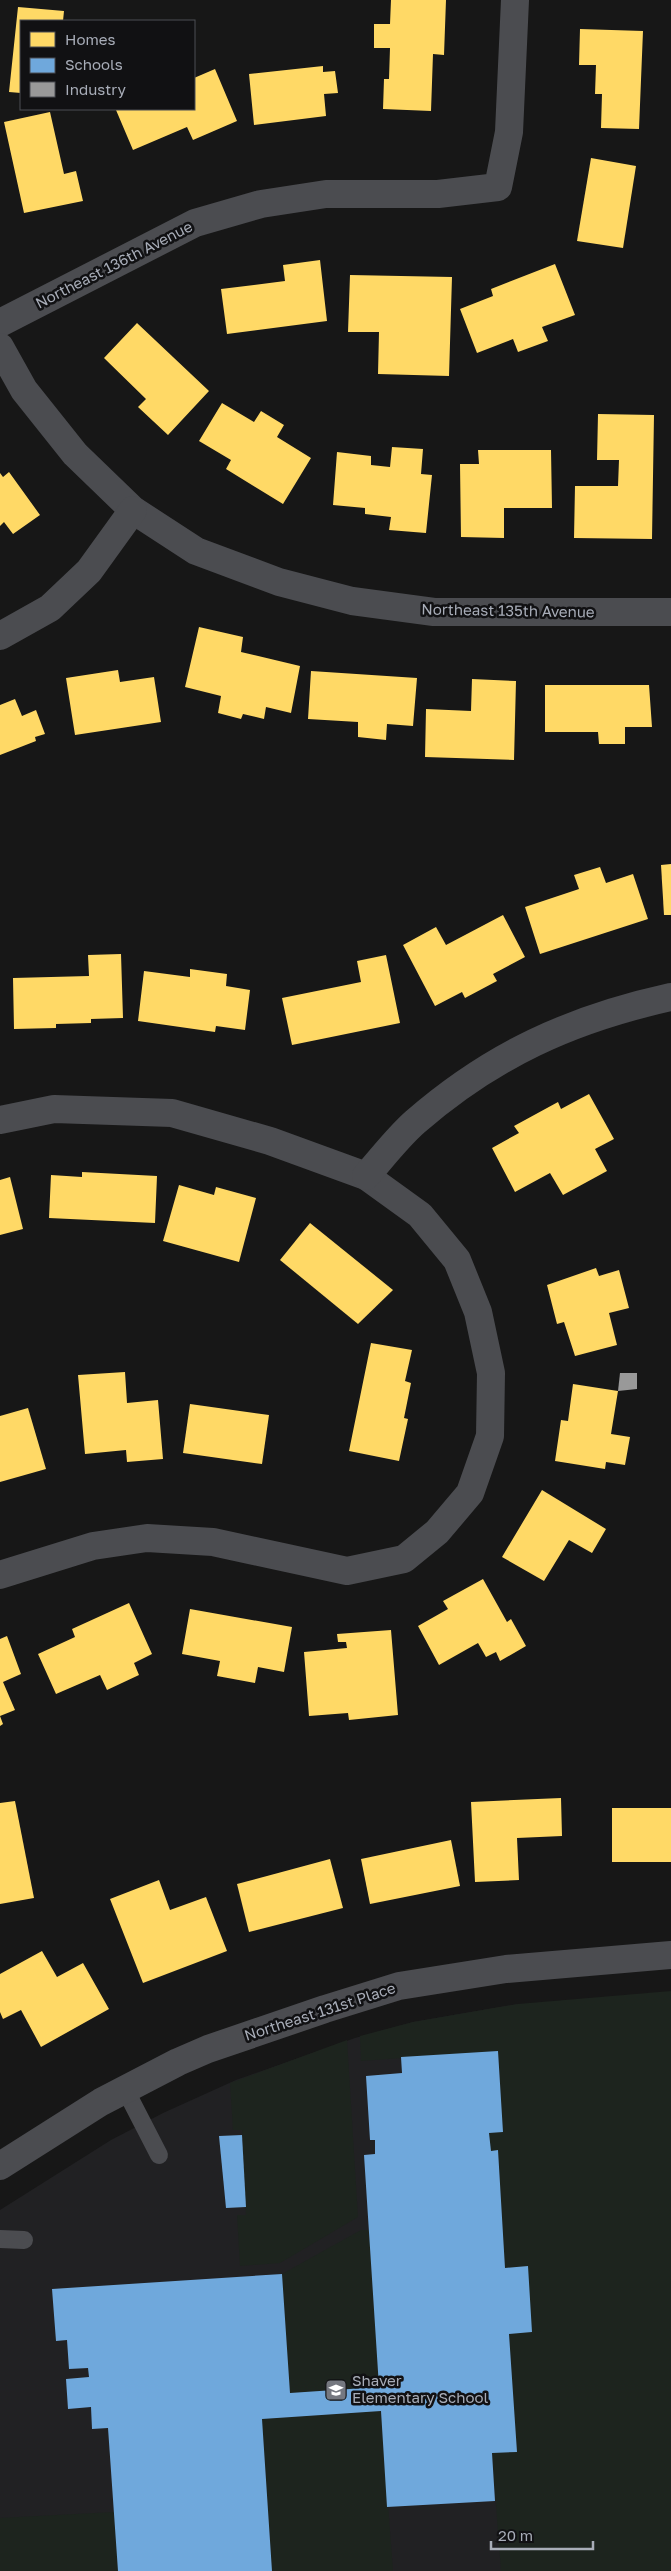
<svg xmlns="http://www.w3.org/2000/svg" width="671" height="2571" viewBox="0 0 671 2571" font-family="'Golos Text',sans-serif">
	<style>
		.built { fill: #212123 }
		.green { fill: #1d241e }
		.homes { fill: #ffd966 }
		.schools { fill: #6fa8dc }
		.industry { fill: #999 }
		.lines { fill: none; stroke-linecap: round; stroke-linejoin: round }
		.lane { stroke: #4b4c50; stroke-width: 18 }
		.street { stroke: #4b4c50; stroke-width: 28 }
		.labels { text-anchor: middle; stroke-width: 5; stroke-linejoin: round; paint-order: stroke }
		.street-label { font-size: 15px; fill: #a8adb8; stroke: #111113 }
		.poi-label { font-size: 15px; fill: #a8adb8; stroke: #111113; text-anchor: start }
	</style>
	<rect width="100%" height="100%" fill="#171717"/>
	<path class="built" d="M518,2004L671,2571H0V2210L111,2140L163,2113L236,2080L355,2038L413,2022Z"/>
	<g class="green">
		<path d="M671,1991V2571H501L492,2453L517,2452L509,2334L532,2332L505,2268L498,2151H491L489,2133L503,2132L498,2051L361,2061L360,2036L413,2022L518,2004Z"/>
		<path d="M347,2040L358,2217L280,2263L240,2266L237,2215H246L242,2130H233L230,2083Z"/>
		<path d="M361,2230H369L379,2387L290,2393L282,2274Z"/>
		<path d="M381,2411L393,2571H272L262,2419Z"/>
		<path d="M114,2512L118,2571H0V2518Z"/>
	</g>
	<g class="homes">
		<path d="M391,0H446L444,55L433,54L431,111L383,109L384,79H389L390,48H374V24H390Z"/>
		<path d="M18,7L64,11L63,21H21V93L9,92Z"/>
		<path d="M580,29L643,31L639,129L601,128L602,94H595L596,65H579Z"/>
		<path d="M323,66V72L335,71L338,93L324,94L326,116L254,125L249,74Z"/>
		<path d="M215,69L237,121L193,140L187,127L133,150L116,110L194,109V78Z"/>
		<path d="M50,112L64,174L76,171L83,201L24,213L4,122Z"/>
		<path d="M591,158L636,166L623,248L577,241Z"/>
		<path d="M320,260L327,321L227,334L221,289L285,281L283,265Z"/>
		<path d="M555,264L575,315L542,327L548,341L518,352L513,339L477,353L460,309L493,296L491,289Z"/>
		<path d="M350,275L452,277L449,376L378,374L379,332H348Z"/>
		<path d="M137,323L209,391L168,435L138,407L146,399L104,358Z"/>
		<path d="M222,403L254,422L261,411L284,425L277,437L311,458L283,504L226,469L231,460L199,441Z"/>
		<path d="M598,414L654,415L652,539L574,538L575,486H618L619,460H597Z"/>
		<path d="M392,447L423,449L421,474L432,475L426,533L389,530L391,517L365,514V508L333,505L337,452L371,456V465L390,467Z"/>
		<path d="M478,450H551L552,508H504V538L461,537L460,464H479Z"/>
		<path d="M9,472L40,515L13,534L4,522L0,526V473L3,477Z"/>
		<path d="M199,627L243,637L241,652L300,666L291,713L266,707L264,719L243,714L241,719L218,713L221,696L185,687Z"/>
		<path d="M118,670L120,682L154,677L161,722L75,735L66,678Z"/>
		<path d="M311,671L417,678L413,726L387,724L386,740L358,737V722L308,719Z"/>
		<path d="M472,679L516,681L514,760L425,757L426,709L471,711Z"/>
		<path d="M545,685H649L652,727H625V744H599L598,732H545Z"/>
		<path d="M15,699L22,716L36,710L45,734L35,737L36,741L0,755V705Z"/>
		<path d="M671,864V915H664L661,865Z"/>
		<path d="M600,867L606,883L633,874L648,919L540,954L525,907L579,889L574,875Z"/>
		<path d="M503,915L525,957L493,974L497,981L465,998L462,992L435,1006L403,945L436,927L446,945Z"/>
		<path d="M121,954L123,1018L91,1019V1023L56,1024V1028L14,1029L13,978L89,976L88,955Z"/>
		<path d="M386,955L400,1023L292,1045L282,998L361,982L357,961Z"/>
		<path d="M190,969L227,974L226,986L250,990L245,1030L216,1026L215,1032L138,1021L144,971L190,977Z"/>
		<path d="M589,1094L614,1139L595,1149L607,1171L563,1195L550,1173L515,1192L492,1148L519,1133L514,1126L558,1102L561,1109Z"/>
		<path d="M82,1172L157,1176L155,1223L49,1218L51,1175L82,1177Z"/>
		<path d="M10,1177L23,1229L0,1235V1180Z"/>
		<path d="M179,1185L214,1195L216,1187L256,1198L239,1262L163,1241Z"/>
		<path d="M310,1223L393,1290L358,1324L280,1260Z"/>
		<path d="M596,1268L599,1276L619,1270L629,1308L609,1313L617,1345L575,1356L564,1322L557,1324L547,1285Z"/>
		<path d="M371,1343L412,1350L405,1381L411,1383L404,1418L408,1419L399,1461L349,1451Z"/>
		<path d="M125,1372L127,1403L158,1400L163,1459L127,1462L126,1450L85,1454L78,1375Z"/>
		<path d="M573,1384L618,1391L611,1434L630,1437L625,1465L606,1462L605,1469L555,1461L561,1420L568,1421Z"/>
		<path d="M190,1404L269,1415L262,1464L183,1453Z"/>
		<path d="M28,1408L46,1469L0,1482V1416Z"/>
		<path d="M542,1490L606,1529L592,1553L569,1540L544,1581L502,1557Z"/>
		<path d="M483,1579L507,1622L511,1619L526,1646L500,1661L496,1652L486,1657L478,1643L439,1665L418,1626L448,1609L443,1601Z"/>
		<path d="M129,1603L152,1654L134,1663L139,1675L107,1690L100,1675L56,1694L38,1654L75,1637L72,1629Z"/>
		<path d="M190,1609L292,1627L284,1672L258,1667L255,1683L217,1676L220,1661L182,1654Z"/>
		<path d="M391,1630L398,1715L349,1720L348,1713L309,1716L304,1652L347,1648L346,1642H338L337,1634Z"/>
		<path d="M7,1636L21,1674L3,1682L15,1710L0,1716L3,1724L0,1726V1639Z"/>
		<path d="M561,1798L562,1836L517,1838L519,1880L475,1882L471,1802Z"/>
		<path d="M15,1801L34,1898L0,1904V1803Z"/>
		<rect x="612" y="1808" width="59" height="54"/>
		<path d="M451,1840L460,1886L370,1904L361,1859Z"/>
		<path d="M330,1859L343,1908L249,1932L237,1884Z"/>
		<path d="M159,1880L170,1910L206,1897L227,1951L143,1983L110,1899Z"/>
		<path d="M42,1951L57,1977L83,1963L109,2009L41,2047L21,2010L3,2019L0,2012V1974Z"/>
	</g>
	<g class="schools">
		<path d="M498,2051L503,2132L489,2133L491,2151L498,2150L505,2268L528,2266L532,2332L509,2334L517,2452L492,2453L495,2501L387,2507L381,2411L262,2419L272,2571H118L108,2428L92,2429L91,2407L68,2409L66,2379L89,2377L88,2368L69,2369L67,2340L56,2341L52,2289L282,2274L290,2393L379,2387L364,2155L375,2154V2140H370L366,2076L402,2073L401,2057Z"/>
		<path d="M242,2135L246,2207L226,2208L219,2136Z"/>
	</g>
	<path class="industry" d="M620,1373H637V1389L618,1391Z"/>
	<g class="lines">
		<g class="lane">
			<path d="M125,2089L159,2155"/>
			<path d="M0,2239L24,2240"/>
		</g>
		<g class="street">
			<path d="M0,323L195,223L261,204L326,194H438L498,187L509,132L515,0"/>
			<path d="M0,347L24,390L75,454L133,510L196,551L279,582L352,601L434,612H671"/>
			<path d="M0,636L50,608L89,571L133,510"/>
			<path d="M0,1120L54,1109L172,1113L270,1141L366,1176L420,1215L457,1260L478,1312L491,1373L490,1436L470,1493L437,1532L404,1559L347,1571L213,1542L147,1538L93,1546L0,1575"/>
			<path d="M366,1176C382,1158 397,1138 415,1122C492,1055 571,1019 671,997"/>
			<path d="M0,2166L101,2102L178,2062L208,2049L325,2009L399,1986L506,1969L671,1955"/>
		</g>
	</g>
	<defs>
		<g id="school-square" transform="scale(1.125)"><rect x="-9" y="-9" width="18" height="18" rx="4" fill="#757880" stroke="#111113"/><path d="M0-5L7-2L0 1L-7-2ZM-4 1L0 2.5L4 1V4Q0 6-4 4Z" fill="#fff"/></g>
	</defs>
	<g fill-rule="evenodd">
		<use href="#school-square" x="336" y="2390"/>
	</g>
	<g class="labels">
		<g class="street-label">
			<text transform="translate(114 265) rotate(-27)" y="5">Northeast 136th Avenue</text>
			<text transform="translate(508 611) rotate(1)" y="5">Northeast 135th Avenue</text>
			<text transform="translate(320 2012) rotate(-18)" y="5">Northeast 131st Place</text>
		</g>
		<g class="poi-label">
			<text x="352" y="2386">Shaver<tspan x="352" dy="17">Elementary School</tspan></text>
		</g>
	</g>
	<rect x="20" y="20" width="175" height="90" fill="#111113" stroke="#4d4f55"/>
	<rect x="30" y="32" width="25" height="15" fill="#ffd966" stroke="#4d4f55"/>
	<text x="65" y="45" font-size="15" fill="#a8adb8">Homes</text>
	<rect x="30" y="58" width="25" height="15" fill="#6fa8dc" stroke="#4d4f55"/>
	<text x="65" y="70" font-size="15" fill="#a8adb8">Schools</text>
	<rect x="30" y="82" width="25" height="15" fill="#999999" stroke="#4d4f55"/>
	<text x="65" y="95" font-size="15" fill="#a8adb8">Industry</text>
	<path d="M491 2541v8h102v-8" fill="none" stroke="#a8adb8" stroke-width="2.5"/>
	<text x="498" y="2541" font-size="15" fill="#a8adb8" stroke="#111113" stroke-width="4" paint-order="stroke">20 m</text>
</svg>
